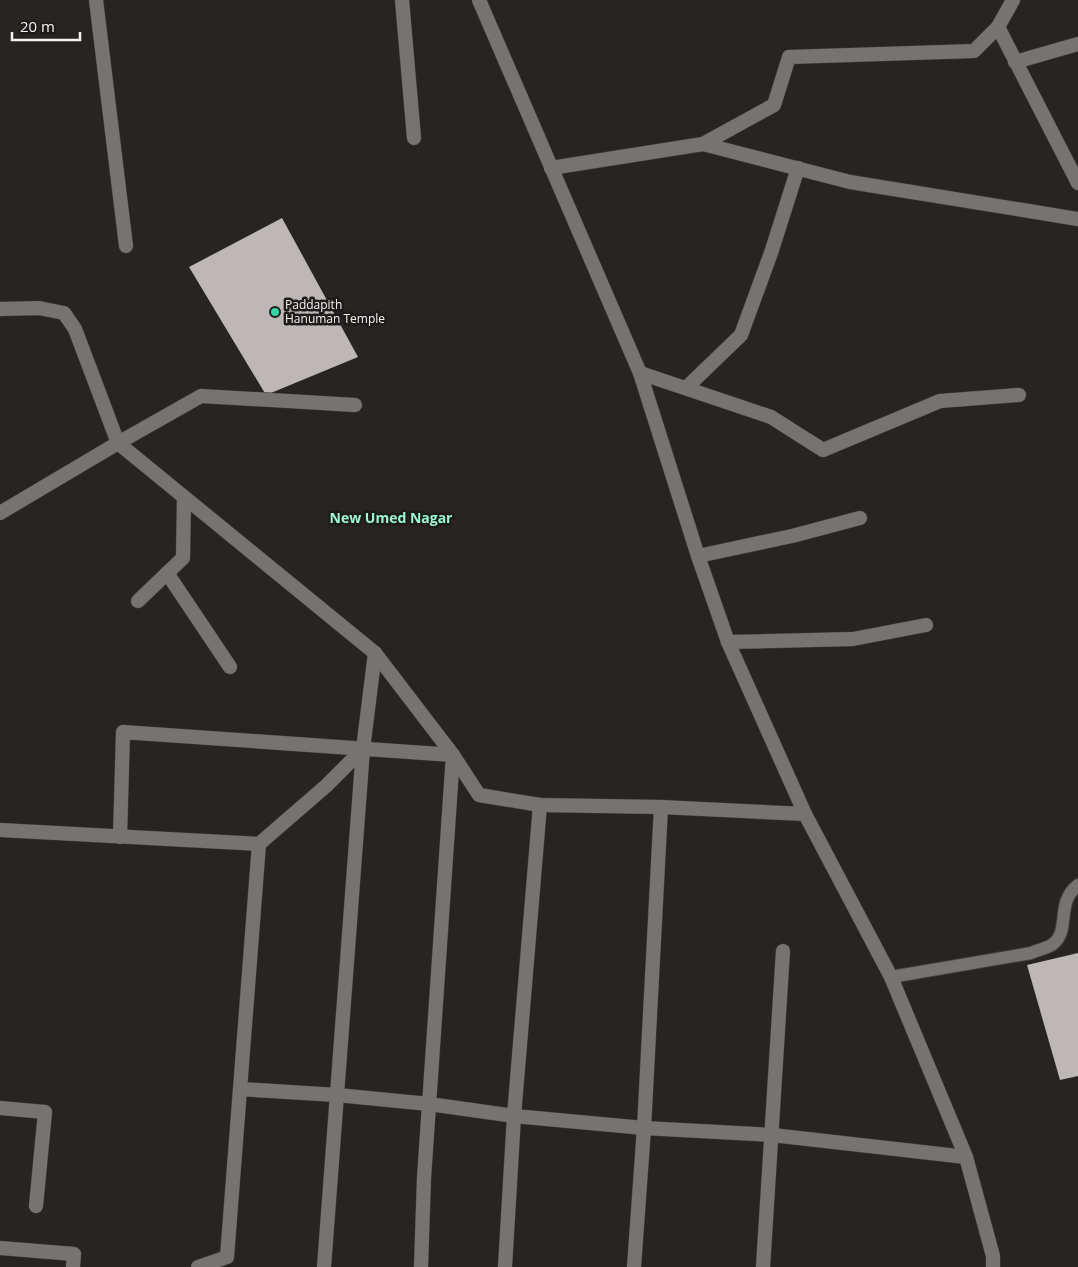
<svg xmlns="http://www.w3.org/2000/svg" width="1078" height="1267" viewBox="0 0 1078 1267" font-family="'Open Sans',sans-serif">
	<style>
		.building { fill: #bdb7b7 }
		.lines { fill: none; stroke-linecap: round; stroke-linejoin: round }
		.service-casing { stroke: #434040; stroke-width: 14 }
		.minor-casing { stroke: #434040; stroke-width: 15 }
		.service { stroke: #787373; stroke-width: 12 }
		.minor { stroke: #787373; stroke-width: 14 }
		.poi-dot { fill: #37d4a6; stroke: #1e1b1b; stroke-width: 2 }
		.labels { text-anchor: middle; stroke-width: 5; stroke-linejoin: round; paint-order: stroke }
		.poi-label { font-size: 12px; fill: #f6f3f3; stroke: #1e1b1b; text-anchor: start }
		.neighbourhood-label { font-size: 14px; font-weight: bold; fill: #9cf7d5; stroke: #1e1b1b }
	</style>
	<rect width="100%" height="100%" fill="#282424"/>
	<g class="building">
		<path d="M282,218L358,357L266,395L189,267Z"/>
		<path d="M1078,953V1076L1060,1080L1027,965Z"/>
	</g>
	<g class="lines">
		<g class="service-casing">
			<path id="service" d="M891,977L1031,953C1037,950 1048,948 1053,944C1071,930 1055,903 1078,885"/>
		</g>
		<g class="minor-casing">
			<g id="minor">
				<path d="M96,0L126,246"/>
				<path d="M402,0L414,138"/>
				<path d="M479,0L640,373L698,556L728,642L805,814L891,977L966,1157L993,1256V1267"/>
				<path d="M998,27L1078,183"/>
				<path d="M1015,62L1078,44"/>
				<path d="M703,144L774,105L789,57L974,51L998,27L1013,0"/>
				<path d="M551,168L703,144L850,182L1078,219"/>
				<path d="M0,309L39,308L64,313L75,329L118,443L375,653L453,755L479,795L540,805L661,807L805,814"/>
				<path d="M640,373L771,417L823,450L940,401L1019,395"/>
				<path d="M686,388L741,335L771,253L798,168"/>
				<path d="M0,513L118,443L201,396L355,405"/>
				<path d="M698,556L792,536L860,518"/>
				<path d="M167,573L230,667"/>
				<path d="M138,601L183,558L184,497"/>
				<path d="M728,642L853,639L926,625"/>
				<path d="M0,830L259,844"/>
				<path d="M120,837L123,732L453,755L424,1178L421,1267"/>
				<path d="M240,1089L337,1095L429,1104L514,1116L644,1128L772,1135L966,1157"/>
				<path d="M0,1108L45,1112L36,1206"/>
				<path d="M0,1248L74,1254L73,1267"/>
				<path d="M198,1267L227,1257L259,844L326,786L363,749"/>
				<path d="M324,1267L363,749L375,653"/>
				<path d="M505,1267L514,1116L540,805"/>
				<path d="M634,1267L644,1128L661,807"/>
				<path d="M763,1267L783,951"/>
			</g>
		</g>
		<use href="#service" class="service"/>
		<use href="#minor" class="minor"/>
	</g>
	<circle class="poi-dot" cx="275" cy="312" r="5"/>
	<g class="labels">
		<g class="poi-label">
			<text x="285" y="309">Paddapith<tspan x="285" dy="14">Hanuman Temple</tspan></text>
		</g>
		<g class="neighbourhood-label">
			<text x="391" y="523">New Umed Nagar</text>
		</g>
	</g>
	<path d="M12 32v8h68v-8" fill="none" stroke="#f6f3f3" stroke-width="2.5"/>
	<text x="20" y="32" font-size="15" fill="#f6f3f3" stroke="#1e1b1b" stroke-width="4" paint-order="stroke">20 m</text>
</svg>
